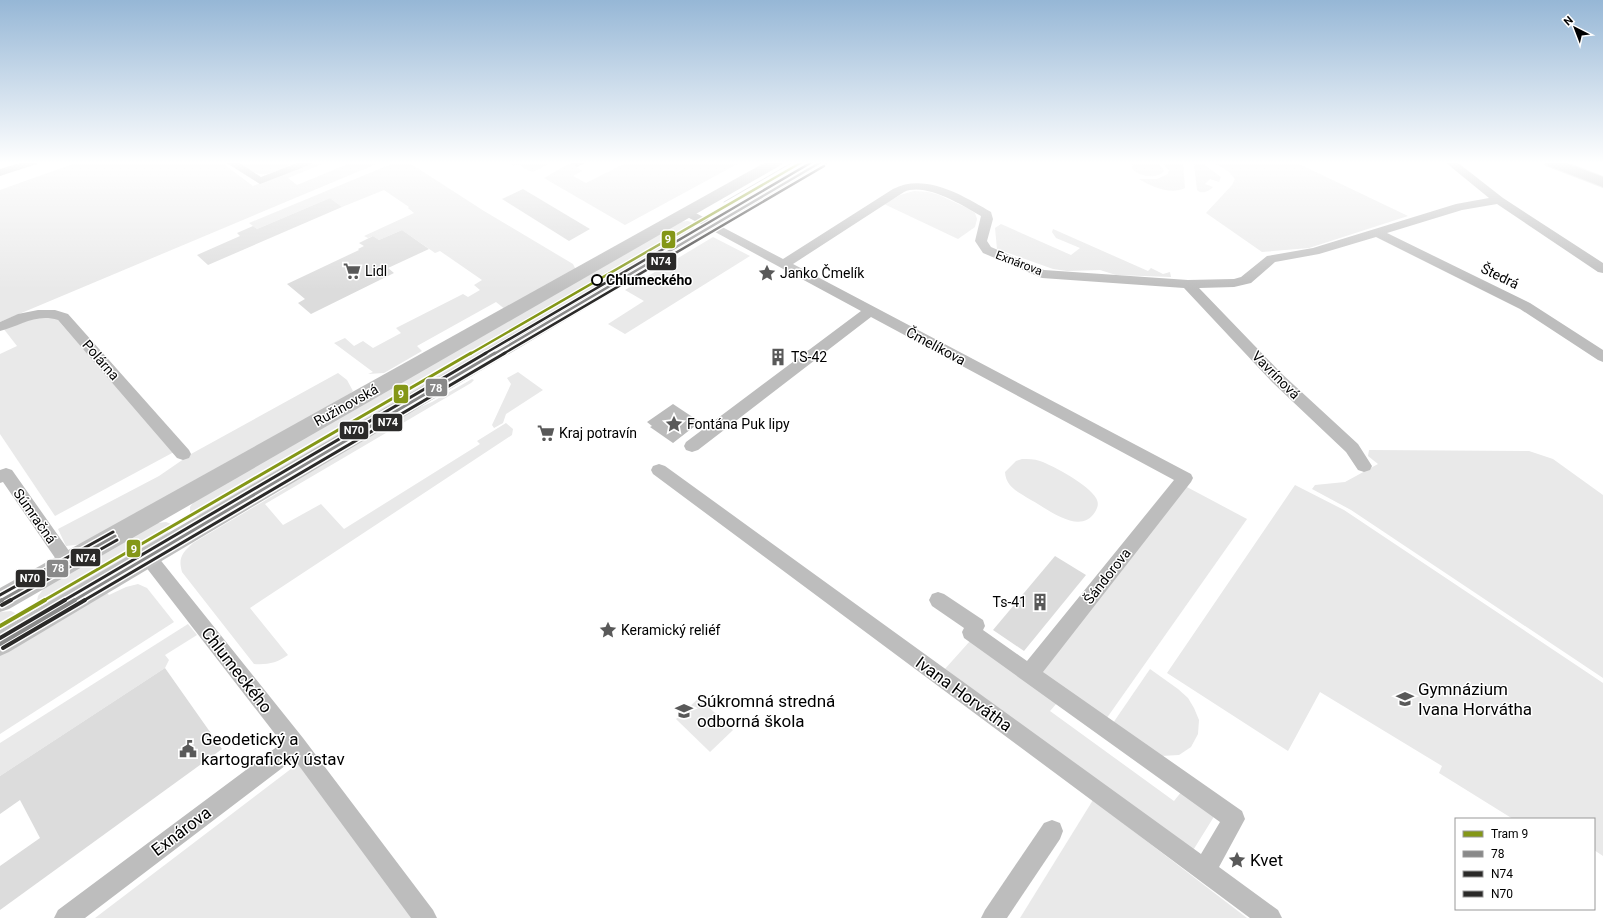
<svg xmlns="http://www.w3.org/2000/svg" width="1603" height="918" viewBox="0 0 1603 918" font-family="Roboto,sans-serif">
	<style>
		.green { fill: #e9e9e9 }
		.water { fill: #bbb }
		.building { fill: #dcdcdc }
		.lines { fill: none; stroke-linecap: round; stroke-linejoin: round }
		.highway-casing { stroke: #dbdbdb; stroke-width: 2 }
		.street { fill: #bdbdbd; fill-rule: evenodd }
		.secondary { fill: #c0c0c0; fill-rule: evenodd }
		.highway { fill: #bdbdbd; fill-rule: evenodd }
		.tram { stroke: #bdbdbd; stroke-width: 1 }
		.bus-1-far2-casing { stroke: #fff; stroke-width: 5 }
		.bus-1-far1-casing { stroke: #fff; stroke-width: 6 }
		.bus-1-casing { stroke: #fff; stroke-width: 7 }
		.bus-2-far2-casing { stroke: #fff; stroke-width: 5 }
		.bus-2-far1-casing { stroke: #fff; stroke-width: 6 }
		.bus-2-casing { stroke: #fff; stroke-width: 7 }
		.bus-3-far2-casing { stroke: #fff; stroke-width: 5 }
		.bus-3-far1-casing { stroke: #fff; stroke-width: 6 }
		.bus-3-casing { stroke: #fff; stroke-width: 7 }
		.bus-1-far2 { stroke: #898989; stroke-width: 2.5 }
		.bus-1-far1 { stroke: #898989; stroke-width: 3 }
		.bus-1 { stroke: #898989; stroke-width: 4 }
		.bus-2-far2 { stroke: #2b2a29; stroke-width: 2.5 }
		.bus-2-far1 { stroke: #2b2a29; stroke-width: 3 }
		.bus-2 { stroke: #2b2a29; stroke-width: 4 }
		.bus-3-far2 { stroke: #2b2a29; stroke-width: 2.5 }
		.bus-3-far1 { stroke: #2b2a29; stroke-width: 3 }
		.bus-3 { stroke: #2b2a29; stroke-width: 4 }
		.tram-1-far2-casing { stroke: #fff; stroke-width: 5 }
		.tram-1-far1-casing { stroke: #fff; stroke-width: 6 }
		.tram-1-casing { stroke: #fff; stroke-width: 7 }
		.tram-1-far2 { stroke: #849717; stroke-width: 2.5 }
		.tram-1-far1 { stroke: #849717; stroke-width: 3 }
		.tram-1 { stroke: #849717; stroke-width: 4 }
		.stop-dot { fill: #fff; stroke: #000; stroke-width: 2 }
		.labels { text-anchor: middle; stroke-width: 3; stroke-linejoin: round; paint-order: stroke }
		.far-street-label { font-size: 12px; fill: #000; stroke: #fff }
		.poi-label { font-size: 14px; fill: #000; stroke: #fff; text-anchor: start }
		.street-label { font-size: 14px; fill: #000; stroke: #fff }
		.stop-label { font-size: 14px; font-weight: bold; fill: #000; stroke: #fff; text-anchor: start }
		.near-street-label { font-size: 17px; fill: #000; stroke: #fff }
		.near-poi-label { font-size: 17px; fill: #000; stroke: #fff; text-anchor: start }
		.line-badge { stroke: #fff; stroke-width: 1.5 }
		.badge-label { font-size: 11px; text-anchor: middle; font-weight: bold; fill: #fff }
	</style>
	<rect width="100%" height="100%" fill="#fff"/>
	<g class="green">
		<path d="M78,162H221L253,186L313,162H327L288,178L297,185L353,162H381L0,322V190Z"/>
		<path d="M238,162H263L266,163L289,162L292,164C266,175 262,181 238,162Z"/>
		<path d="M396,162H408L484,211L573,264L576,270L506,310L496,302L417,346L422,351L384,373L368,374L373,372L334,343L345,338L354,346L363,341L373,348L401,333L396,328L463,294L468,297L480,290L474,285L482,280L440,251L435,253L402,230L379,240L373,236L368,238L364,236L414,213L408,208L409,207L384,190L342,207L330,198L257,229L249,223Z"/>
		<path d="M507,162H550L547,165L532,172L517,164L514,166Z"/>
		<path d="M628,162H741L625,225L544,178L570,163L582,171L573,176L586,183Z"/>
		<path d="M1136,162C1146,162 1159,159 1164,171L1162,173C1153,179 1140,176 1132,169L1133,163Z"/>
		<path d="M1160,162H1183L1185,188C1171,195 1152,187 1139,179H1157L1168,174L1169,170Z"/>
		<path d="M1195,162L1202,163L1221,177L1219,182L1210,179L1205,184L1213,187C1209,191 1202,195 1197,190L1194,164Z"/>
		<path d="M1212,162H1295L1408,216L1309,248L1262,252L1206,213L1232,185L1235,179L1228,171Z"/>
		<path d="M914,191L929,192L939,195L967,208L975,213L977,219L975,227L958,239L884,204L900,195Z"/>
		<path d="M688,221L695,224L693,231L203,515L194,516L190,512V507L194,501L678,222Z"/>
		<path d="M1001,224L1071,255L1080,248L1056,238L1052,232L1053,229L1148,271L1151,268L1163,274L1170,272L1171,277L1116,275L1100,270L1067,271L1053,269L997,249L995,228Z"/>
		<path d="M713,237L750,256L625,334L608,324L644,301L625,290Z"/>
		<path d="M29,317L56,318L174,452L55,516L0,434V354L17,346L3,328Z"/>
		<path d="M518,372L543,390L506,414L503,423L494,428L492,425L511,384L507,378Z"/>
		<path d="M338,373L347,380L353,391L342,402L92,543L66,546L58,529L159,476L191,454Z"/>
		<path d="M472,379L474,380L471,383L265,504L283,525L321,504L344,529L480,444L477,441L506,423L513,429L512,435L250,608L288,655C277,663 267,665 254,664L182,572C178,558 182,553 193,543L286,488L283,485L395,418L432,402Z"/>
		<path d="M1369,450L1529,451L1553,459L1603,495V678L1351,510L1312,489L1315,485L1345,482L1378,464L1368,456Z"/>
		<path d="M1022,459C1028,459 1034,459 1040,461C1054,466 1089,485 1096,498C1099,503 1098,507 1095,512C1080,536 1048,509 1031,500C1019,492 1006,488 1005,472L1016,461Z"/>
		<path d="M1295,485L1344,510L1603,683V856L1594,850V819H1513L1439,773L1442,766L1320,692L1288,751L1167,673Z"/>
		<path d="M1185,486L1247,519L1104,722L1040,670Z"/>
		<path d="M166,522L171,524V529L161,542L52,602L42,604L37,601L38,596L48,583L149,524Z"/>
		<path d="M138,584L147,588L174,622L0,734V654L105,591L109,595L126,587Z"/>
		<path d="M11,611L15,613V621L0,636V612Z"/>
		<path d="M188,624L197,635L165,655L169,660L165,668L0,776V743Z"/>
		<path d="M970,641L1057,703L1050,711L1174,801L1182,791L1215,815L1192,852L944,670Z"/>
		<path d="M1150,669L1178,689L1188,698L1194,708L1199,720L1198,734L1191,747L1179,755L1161,756L1111,726Z"/>
		<path d="M699,698L733,730L710,752L676,719Z"/>
		<path d="M300,762L417,918H95Z"/>
		<path d="M1093,800L1247,918H1020Z"/>
	</g>
	<path class="water" d="M673,404L700,422L673,443L650,427L652,426L647,422Z"/>
	<g class="building">
		<path d="M523,189L590,229L569,241L502,199Z"/>
		<path d="M330,198L342,207L208,265L197,255L240,236L237,233L253,226L257,229Z"/>
		<path d="M402,230L429,249L388,268L394,273L311,314L298,303L305,299L287,284L359,250L358,249L364,246L359,243L373,236L379,240Z"/>
		<path d="M1055,556L1086,575L1024,651L993,630Z"/>
		<path d="M165,668L222,749L0,910V866L40,838L20,800L0,814V776Z"/>
	</g>
	<g class="lines">
		<g class="highway-casing">
			<path id="highway" d="M1543,162H1564L1603,177V187L1546,165Z"/>
		</g>
		<g class="street">
			<path d="M23,162H39L37,164L0,176V169Z"/>
			<path d="M225,162H238L261,177L299,162H314L312,164L260,184Z"/>
			<path d="M567,162H587L577,167Z"/>
			<path d="M1445,162H1457L1503,198L1603,263V273L1598,272L1497,204L1462,210L1387,233L1530,303L1603,350V362L1598,360L1520,309L1376,237L1319,254L1275,262L1251,283L1234,287L1199,288L1282,374L1358,444L1372,466L1370,470L1364,472L1358,470L1346,452L1272,382L1184,288L1042,278L983,253L975,241L981,216C962,205 925,182 904,192L793,264L1191,474L1193,478L1191,482L1043,672L1242,811L1245,819L1219,867L1278,910L1282,918H1250L653,474L651,470L653,466L659,464L665,466L1201,854L1220,822L964,638L962,632L964,628L932,606L929,600L932,594L938,592L944,594L983,620L985,626L983,630L1027,661L1174,480L871,317L698,450L692,452L686,450L684,446L686,442L861,311L680,213L682,210H690L783,259L893,189C925,172 964,196 991,212L993,219L987,241L991,247L1044,270L1188,280L1234,279L1241,277L1267,256L1313,248L1456,204L1489,198Z"/>
			<path d="M38,310H55L68,314L189,450L191,454L189,458L183,460L177,458L58,320C36,313 20,326 0,331V322L18,314Z"/>
			<path d="M6,468L12,470L74,558L77,563L74,568L68,570L62,568L3,482L0,483V470Z"/>
			<path d="M148,550L154,552L303,738L433,910L437,918H411L294,759L85,918H54L58,910L282,743L142,562L139,557L142,552Z"/>
			<path d="M1052,820L1060,823L1063,831L1060,839L1007,918H981L985,910L1044,823Z"/>
		</g>
		<g class="secondary">
			<path d="M766,162H784L781,165L9,609L0,612V588Z"/>
			<path d="M811,162H829L826,165L9,652L0,656V630Z"/>
		</g>
		<use href="#highway" class="highway"/>
		<path class="tram" d="M724,202L793,162"/>
		<g class="bus-1-far2-casing">
			<path id="bus-1-far2" d="M494,354L821,162"/>
		</g>
		<g class="bus-1-far1-casing">
			<g id="bus-1-far1">
				<path d="M0,601L115,536"/>
				<path d="M73,601L495,353"/>
			</g>
		</g>
		<g class="bus-1-casing">
			<g id="bus-1">
				<path d="M0,601L2,600"/>
				<path d="M0,644L75,600"/>
			</g>
		</g>
		<g class="bus-2-far2-casing">
			<path id="bus-2-far2" d="M503,354L824,166"/>
		</g>
		<g class="bus-2-far1-casing">
			<g id="bus-2-far1">
				<path d="M9,601L117,540"/>
				<path d="M83,601L505,353"/>
			</g>
		</g>
		<g class="bus-2-casing">
			<g id="bus-2">
				<path d="M2,605L11,600"/>
				<path d="M3,648L85,600"/>
			</g>
		</g>
		<g class="bus-3-far2-casing">
			<path id="bus-3-far2" d="M484,354L812,162"/>
		</g>
		<g class="bus-3-far1-casing">
			<g id="bus-3-far1">
				<path d="M0,595L113,532"/>
				<path d="M63,601L486,353"/>
			</g>
		</g>
		<g class="bus-3-casing">
			<path id="bus-3" d="M0,638L65,600"/>
		</g>
		<use href="#bus-1-far2" class="bus-1-far2"/>
		<use href="#bus-1-far1" class="bus-1-far1"/>
		<use href="#bus-1" class="bus-1"/>
		<use href="#bus-2-far2" class="bus-2-far2"/>
		<use href="#bus-2-far1" class="bus-2-far1"/>
		<use href="#bus-2" class="bus-2"/>
		<use href="#bus-3-far2" class="bus-3-far2"/>
		<use href="#bus-3-far1" class="bus-3-far1"/>
		<use href="#bus-3" class="bus-3"/>
		<g class="tram-1-far2-casing">
			<path id="tram-1-far2" d="M470,354L802,162"/>
		</g>
		<g class="tram-1-far1-casing">
			<path id="tram-1-far1" d="M43,601L471,353"/>
		</g>
		<g class="tram-1-casing">
			<path id="tram-1" d="M0,626L45,600"/>
		</g>
		<use href="#tram-1-far2" class="tram-1-far2"/>
		<use href="#tram-1-far1" class="tram-1-far1"/>
		<use href="#tram-1" class="tram-1"/>
	</g>
	<linearGradient id="sky" x2="0" y2="1"><stop stop-color="#96b7d6"/><stop offset="0.56" stop-color="#fff"/><stop offset="1" stop-color="#fff" stop-opacity="0"/></linearGradient>
	<rect width="1603" height="290" fill="url(#sky)"/>
	<defs>
		<g id="supermarket-bare" transform="scale(1.38)"><path d="M-6-5.5h2.5l.6 2H6L4.5 2H-2.5L-4.4-4H-6ZM-1.5 3.2a1.3 1.3 0 1 0 .1 0ZM3 3.2a1.3 1.3 0 1 0 .1 0Z" fill="#595959" stroke="#fff" stroke-width="2.5" paint-order="stroke"/></g>
		<g id="sight-bare" transform="scale(1.38)"><path d="M0-6L1.8-2.2L6-1.7L2.9 1.2L3.7 5.4L0 3.3L-3.7 5.4L-2.9 1.2L-6-1.7L-1.8-2.2Z" fill="#595959" stroke="#fff" stroke-width="2.5" paint-order="stroke"/></g>
		<g id="building-bare" transform="scale(1.38)"><path d="M-4-6H4V6H1V3H-1V6H-4ZM-2.5-4.3h1.7v1.8h-1.7ZM.8-4.3h1.7v1.8H.8ZM-2.5-1h1.7V.8h-1.7ZM.8-1h1.7V.8H.8Z" fill="#595959" stroke="#fff" stroke-width="2.5" paint-order="stroke"/></g>
		<g id="school-bare" transform="scale(1.38)"><path d="M0-5L7-2L0 1L-7-2ZM-4 1L0 2.5L4 1V4Q0 6-4 4Z" fill="#595959" stroke="#fff" stroke-width="2.5" paint-order="stroke"/></g>
		<g id="civic-bare" transform="scale(1.38)"><path d="M-.6-6.5H3V-4.5H.6V-3L4-1V1h2V6H-6V1h2V-1L-.6-3ZM-1.2 2.5V6h2.4V2.5Z" fill="#595959" stroke="#fff" stroke-width="2.5" paint-order="stroke"/></g>
	</defs>
	<g fill-rule="evenodd">
		<use href="#supermarket-bare" x="352" y="271"/>
		<use href="#sight-bare" x="767" y="273"/>
		<use href="#building-bare" x="778" y="357"/>
		<use href="#sight-bare" x="674" y="424"/>
		<use href="#supermarket-bare" x="546" y="433"/>
		<use href="#building-bare" x="1040" y="602"/>
		<use href="#sight-bare" x="608" y="630"/>
		<use href="#school-bare" x="1405" y="699"/>
		<use href="#school-bare" x="684" y="711"/>
		<use href="#civic-bare" x="188" y="749"/>
		<use href="#sight-bare" x="1237" y="860"/>
	</g>
	<circle class="stop-dot" cx="597" cy="280" r="5"/>
	<g class="labels">
		<g class="far-street-label">
			<text transform="translate(1019 263) rotate(21)" y="4">Exnárova</text>
		</g>
		<g class="poi-label">
			<text x="365" y="276">Lidl</text>
			<text x="780" y="278">Janko Čmelík</text>
			<text x="791" y="362">TS-42</text>
			<text x="687" y="429">Fontána Puk lipy</text>
			<text x="559" y="438">Kraj potravín</text>
			<text x="1027" y="607" text-anchor="end">Ts-41</text>
			<text x="621" y="635">Keramický reliéf</text>
		</g>
		<g class="street-label">
			<text transform="translate(1500 276) rotate(26)" y="5">Štedrá</text>
			<text transform="translate(936 346) rotate(28)" y="5">Čmelíkova</text>
			<text transform="translate(101 360) rotate(49)" y="5">Polárna</text>
			<text transform="translate(1276 375) rotate(45)" y="5">Vavrínová</text>
			<text transform="translate(346 405) rotate(-29)" y="5">Ružinovská</text>
			<text transform="translate(35 516) rotate(55)" y="5">Súmračná</text>
			<text transform="translate(1107 576) rotate(-52)" y="5">Šándorova</text>
		</g>
		<g class="stop-label">
			<text x="606" y="285">Chlumeckého</text>
		</g>
		<g class="near-street-label">
			<text transform="translate(237 670) rotate(52)" y="6">Chlumeckého</text>
			<text transform="translate(964 694) rotate(36)" y="6">Ivana Horvátha</text>
			<text transform="translate(181 831) rotate(-37)" y="6">Exnárova</text>
		</g>
		<g class="near-poi-label">
			<text x="1418" y="695">Gymnázium<tspan x="1418" dy="20">Ivana Horvátha</tspan></text>
			<text x="697" y="707">Súkromná stredná<tspan x="697" dy="20">odborná škola</tspan></text>
			<text x="201" y="745">Geodetický a<tspan x="201" dy="20">kartografický ústav</tspan></text>
			<text x="1250" y="866">Kvet</text>
		</g>
	</g>
	<g class="line-badge">
		<rect x="661" y="230" width="15" height="19" rx="4" fill="#849717"/>
		<rect x="646" y="252" width="31" height="19" rx="4" fill="#2b2a29"/>
		<rect x="425" y="378" width="23" height="19" rx="4" fill="#898989"/>
		<rect x="393" y="384" width="16" height="20" rx="4" fill="#849717"/>
		<rect x="372" y="413" width="31" height="19" rx="4" fill="#2b2a29"/>
		<rect x="339" y="421" width="30" height="19" rx="4" fill="#2b2a29"/>
		<rect x="126" y="539" width="15" height="19" rx="4" fill="#849717"/>
		<rect x="70" y="548" width="31" height="19" rx="4" fill="#2b2a29"/>
		<rect x="46" y="559" width="23" height="19" rx="4" fill="#898989"/>
		<rect x="15" y="569" width="31" height="19" rx="4" fill="#2b2a29"/>
	</g>
	<g class="badge-label">
		<text x="668" y="243">9</text>
		<text x="661" y="265">N74</text>
		<text x="436" y="392">78</text>
		<text x="401" y="398">9</text>
		<text x="388" y="426">N74</text>
		<text x="354" y="434">N70</text>
		<text x="134" y="553">9</text>
		<text x="86" y="562">N74</text>
		<text x="58" y="572">78</text>
		<text x="30" y="582">N70</text>
	</g>
	<rect x="1455" y="818" width="140" height="92" fill="#ffffff" stroke="#999999"/>
	<rect x="1463" y="831" width="20" height="6" fill="#849717" stroke="#999999"/>
	<text x="1491" y="838" font-size="12" fill="#000000">Tram 9</text>
	<rect x="1463" y="851" width="20" height="6" fill="#898989" stroke="#999999"/>
	<text x="1491" y="858" font-size="12" fill="#000000">78</text>
	<rect x="1463" y="871" width="20" height="6" fill="#2b2a29" stroke="#999999"/>
	<text x="1491" y="878" font-size="12" fill="#000000">N74</text>
	<rect x="1463" y="891" width="20" height="6" fill="#2b2a29" stroke="#999999"/>
	<text x="1491" y="898" font-size="12" fill="#000000">N70</text>
	<g transform="translate(1575 28) rotate(318)" stroke="#ffffff" stroke-width="3" paint-order="stroke">
	<path d="M0-3L7 15L0 10L-7 15Z" fill="#000000"/>
	<text y="-6" font-size="11" font-weight="bold" text-anchor="middle" fill="#000000">N</text>
	</g>
</svg>
